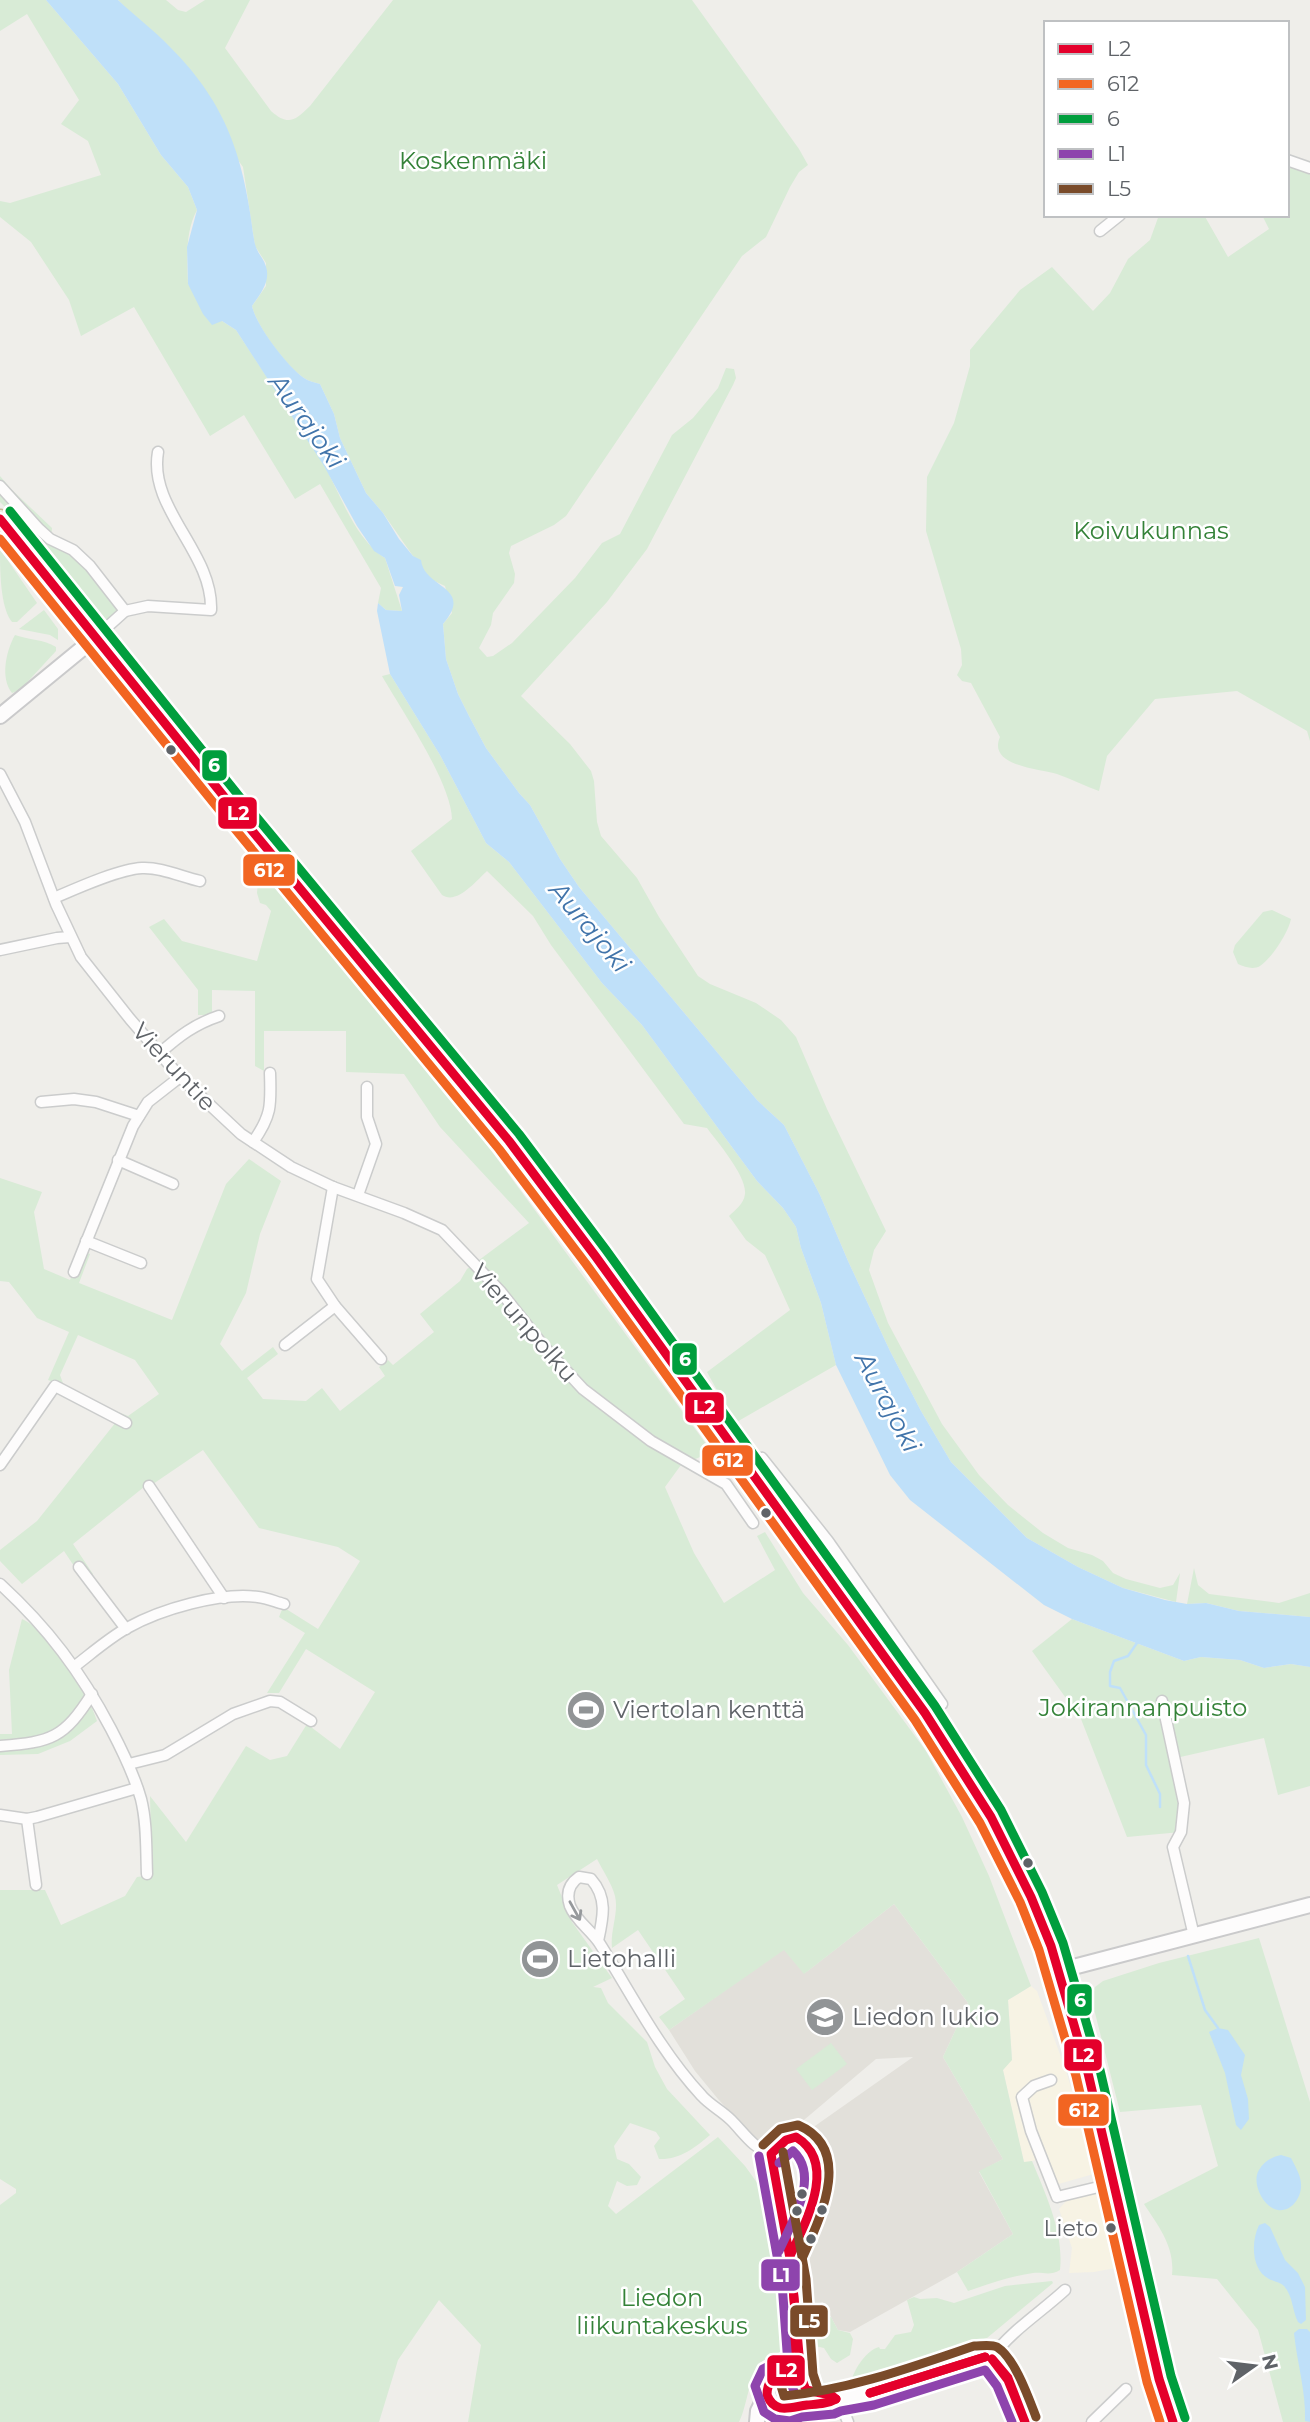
<svg xmlns="http://www.w3.org/2000/svg" width="1310" height="2422" viewBox="0 0 1310 2422" font-family="Montserrat,sans-serif">
	<style>
		.commercial { fill: #f7f3e4 }
		.education { fill: #e2e0da }
		.green { fill: #d8ebd6 }
		.water { fill: #bfe0f9 }
		.lines { fill: none; stroke-linecap: round; stroke-linejoin: round }
		.stream { stroke: #bfe0f9; stroke-width: 2.5 }
		.street-casing { stroke: #cbcccc; stroke-width: 13 }
		.secondary-casing { stroke: #cacacb; stroke-width: 18 }
		.highway-casing { stroke: #c8b996; stroke-width: 21 }
		.street { stroke: #fdfcfc; stroke-width: 10 }
		.secondary { stroke: #fdfcfc; stroke-width: 14 }
		.highway { stroke: #f0ede3; stroke-width: 18 }
		.bus-1-casing { stroke: #fff; stroke-width: 14 }
		.bus-2-casing { stroke: #fff; stroke-width: 14 }
		.bus-3-casing { stroke: #fff; stroke-width: 14 }
		.bus-4-casing { stroke: #fff; stroke-width: 14 }
		.bus-5-casing { stroke: #fff; stroke-width: 14 }
		.bus-1 { stroke: #e4002b; stroke-width: 9 }
		.bus-2 { stroke: #f26522; stroke-width: 9 }
		.bus-3 { stroke: #009e3d; stroke-width: 9 }
		.bus-4 { stroke: #8e44ad; stroke-width: 9 }
		.bus-5 { stroke: #7a4b2a; stroke-width: 9 }
		.oneway { stroke: #96999c }
		.bus-dot { fill: #5f6368; stroke: #fff; stroke-width: 2.5 }
		.labels { text-anchor: middle; stroke-width: 5; stroke-linejoin: round; paint-order: stroke }
		.bus-label { font-size: 22px; fill: #5f6368; stroke: #fff; text-anchor: end }
		.park-label { font-size: 24px; fill: #348238; stroke: #fff }
		.street-label { font-size: 24px; fill: #5f6368; stroke: #fff }
		.poi-label { font-size: 24px; fill: #5f6368; stroke: #fff; text-anchor: start }
		.water-label { font-size: 26px; font-style: italic; fill: #4174aa; stroke: #fff }
		.line-badge { stroke: #fff; stroke-width: 2.5 }
		.badge-label { font-size: 19px; text-anchor: middle; font-weight: bold; fill: #fff }
	</style>
	<rect width="100%" height="100%" fill="#efeeea"/>
	<g class="commercial">
		<path d="M1031,1986L1037,1991L1066,2071L1097,2173L1055,2185L1044,2158L1024,2163L1003,2070L1012,2059L1008,2000Z"/>
		<path d="M1096,2192L1103,2199L1121,2267L1094,2272L1069,2273L1072,2248L1059,2209L1067,2200Z"/>
	</g>
	<path class="education" d="M894,1904L968,2003L943,2057L1003,2159L979,2172L1013,2234L957,2272L850,2332L838,2330L823,2302L813,2305L800,2258L824,2205L825,2184L819,2160L810,2139L805,2133L913,2057L876,2059L798,2125L785,2132L769,2146L758,2142L718,2099L695,2071L669,2030L784,1949L805,1973Z"/>
	<g class="green">
		<path d="M0,0H46L118,84L161,155L188,187L197,210C185,232 187,259 188,284L222,321L236,330C265,375 296,419 324,465C341,495 354,538 385,558L402,611L386,610L378,603L381,588L320,484L295,499L244,415L210,436L134,307L81,336L69,300L31,242L0,217V201L10,203L101,175L88,141L61,124L79,100L27,14L0,31Z"/>
		<path d="M118,0H166L178,10L186,12L205,0H250L225,48L271,111C288,126 295,121 310,106L393,0H692L799,149L808,165L799,172L790,187L766,237L742,256L566,516L554,525L511,546L509,553L515,574L514,583L493,613L491,625L479,648L487,657L493,656L512,643L575,578L602,543L620,534L672,435L693,418L718,388L726,368L734,369L736,378L733,385L647,549L607,602L521,696L570,744L591,771L594,781L597,822L601,836L637,878L659,917L698,976L710,984L756,1003L781,1020L796,1037L827,1109L886,1231L874,1250L869,1270L888,1323L942,1424L979,1475L1008,1505L1043,1533L1068,1548L1092,1555L1103,1561L1113,1573L1126,1579L1160,1588L1173,1585L1180,1573L1176,1602L1123,1588L1078,1567L1027,1538L951,1462L921,1411L890,1351L848,1261L820,1195L784,1125L757,1100L579,887L560,859L530,805L519,793L486,748L469,716L458,694L446,659L443,624L452,613L445,586L432,580L422,569L383,513L366,493L340,438L334,414L320,384C314,382 308,381 304,378C286,366 256,325 252,306L266,286V263L255,246L243,167L133,15Z"/>
		<path d="M1287,166L1310,174V741L1307,731L1237,691L1155,699L1107,756L1099,791C1085,786 1071,779 1057,774C1040,769 987,766 1000,737L971,683L962,681L957,675L962,665L961,649L926,531L927,477L954,423L970,366V350L1020,290L1052,267L1093,311L1110,293L1128,259L1150,240L1159,215H1204L1228,257L1269,229L1262,215H1287Z"/>
		<path d="M0,476L11,489L52,528L51,539L90,566L125,611L110,624C78,612 59,568 38,542C27,528 13,515 0,502Z"/>
		<path d="M0,549L37,603L17,622H12C0,608 0,569 0,549Z"/>
		<path d="M44,610L58,629V640L50,635L19,629Z"/>
		<path d="M15,635C28,640 44,639 56,647V651L20,690L12,693C0,678 6,651 15,635Z"/>
		<path d="M390,674L440,755L486,843L509,862L602,983L642,1025L757,1181L783,1208L796,1227L801,1248L821,1303L836,1365L735,1423L707,1372L790,1310L765,1255L746,1240L729,1216C735,1210 744,1204 745,1194C747,1176 718,1143 707,1128L684,1124L551,945L533,916L487,871C476,881 457,905 442,895L411,851L452,819C451,782 402,711 382,676Z"/>
		<path d="M259,871L340,958L490,1149L712,1452L681,1465L665,1487L694,1553L724,1603L775,1570L757,1536L765,1532L803,1593L848,1645L926,1751L962,1817L989,1876L1031,1986L1008,2000L1012,2060L1003,2070L1024,2162L1032,2161C1046,2195 1064,2233 1060,2270C1050,2276 1044,2272 1033,2273C1011,2276 989,2284 968,2291L957,2272L1013,2234L979,2171L1003,2159L943,2057L968,2003L894,1904L804,1974L784,1950L669,2030L659,2017L685,1999L638,1930L612,1948C610,1930 619,1913 615,1896C612,1884 603,1871 597,1859L557,1885L572,1922L612,1978L593,1987L601,1988L608,2003L647,2042L655,2067L667,2089L710,2135C695,2148 679,2160 659,2159L654,2146L660,2138L656,2132L630,2123L614,2146L617,2159L629,2164L641,2177L637,2185L627,2186L617,2181L608,2206L616,2214L718,2137L745,2166L769,2199L791,2321L784,2352C746,2357 752,2396 739,2422H468L481,2345L439,2300L398,2360L379,2422H0V2205L16,2193V2189L0,2179V1890H45L61,1925L125,1896L137,1877L152,1875L150,1796L186,1842L246,1746L270,1760L287,1756L307,1724L340,1749L375,1692L306,1649L279,1693H267L305,1633L279,1617L283,1607L318,1629L360,1561L338,1547L259,1528L203,1450L153,1484L167,1505L144,1487L73,1544L93,1574L84,1581L64,1551L22,1584L0,1561V1550L37,1521L116,1422L104,1416L108,1408L128,1416L159,1394L135,1360L78,1335L60,1375L64,1386L48,1380L69,1332L37,1318L9,1282L0,1281V1178L42,1192L34,1212L44,1269L70,1280L82,1251L90,1254L79,1283L172,1320L226,1184L249,1159L281,1181L260,1234L246,1293L220,1344L242,1371L273,1347L278,1354L247,1378L263,1399L306,1401L322,1388L340,1411L385,1376L379,1367L388,1360L393,1365L434,1332L420,1314L460,1281L467,1269L529,1223L440,1127L404,1074L346,1072V1031H264V1071L255,1066V991L212,990V1015H198V990L149,927L164,919L182,941L257,961L271,911L266,905L260,903L257,893Z"/>
		<path d="M1272,910L1291,919C1288,933 1272,958 1260,966C1253,970 1245,967 1238,964L1233,952L1235,945L1263,912Z"/>
		<path d="M1194,1568L1198,1585L1209,1594L1279,1603L1310,1593V1617L1239,1611L1206,1603L1187,1604Z"/>
		<path d="M22,1619C49,1630 89,1693 97,1721L70,1741L38,1754L0,1755V1734H12L9,1670Z"/>
		<path d="M1072,1619L1184,1661L1201,1657L1240,1660L1264,1668L1291,1664L1310,1667V1786L1278,1795L1264,1738L1176,1758L1184,1803L1181,1832L1127,1837L1081,1719L1032,1651Z"/>
		<path d="M1259,1938L1310,2102V2422H1283L1258,2330L1217,2279L1172,2275C1175,2247 1159,2227 1144,2204L1218,2166L1201,2105L1120,2112L1092,2001L1095,1987L1103,1981L1159,1963Z"/>
		<path d="M831,2043L847,2064L812,2090L796,2069Z"/>
		<path d="M1052,2281L1053,2283L987,2338L894,2366L866,2378L852,2379C855,2368 867,2350 879,2347L880,2349H885L895,2335L911,2332L914,2325L907,2300L914,2297L920,2299L937,2298L954,2303L1005,2286Z"/>
		<path d="M831,2317L838,2330L850,2333L853,2339L850,2355L837,2363L831,2359L824,2348L815,2346L813,2322Z"/>
	</g>
	<g class="water">
		<path d="M46,0H118C135,16 154,30 170,47C228,105 244,159 254,239C255,247 258,252 262,258C274,277 263,290 252,306C256,325 287,366 304,378C308,381 314,382 320,384L334,414L340,438L366,493L383,513L399,539L413,556L421,560C424,589 475,586 443,624L446,659L458,694L469,716L486,748L519,793L530,805L560,859L579,887L757,1100L784,1125L820,1195L848,1261L890,1351L921,1411L951,1462L1027,1538L1078,1567L1123,1588L1165,1600L1187,1604L1206,1603L1239,1611L1310,1617V1667L1291,1664L1264,1668L1240,1660L1201,1657L1184,1661L1072,1619L1044,1605L910,1500L890,1475L836,1365L821,1303L801,1248L796,1227L783,1208L757,1181L642,1025L602,983L509,862L486,843L440,755L390,674L377,611L378,603L386,610L402,611L399,595L403,587L395,586L385,558L374,551L357,526L324,466L236,330L222,321L212,325L203,314L188,284L187,247L197,210L188,187L161,155L118,84Z"/>
		<path d="M1218,2028L1228,2030L1245,2055L1241,2075L1248,2099L1249,2119L1241,2130L1236,2125L1225,2073L1209,2032Z"/>
		<path d="M1281,2155L1291,2158C1295,2166 1301,2176 1301,2184C1302,2197 1292,2212 1278,2210C1263,2208 1251,2182 1259,2170C1264,2161 1272,2157 1281,2155Z"/>
		<path d="M1265,2223L1270,2227L1285,2260L1298,2273L1305,2287L1306,2320L1301,2324L1298,2322C1292,2310 1293,2296 1284,2286C1280,2282 1275,2282 1269,2279C1251,2270 1251,2241 1259,2225Z"/>
		<path d="M1299,2329H1307L1310,2332V2422L1305,2421C1306,2391 1297,2363 1294,2333Z"/>
	</g>
	<g class="lines">
		<g class="stream">
			<path d="M1139,1640L1128,1656L1114,1661L1110,1672V1686L1120,1688L1146,1735V1765L1160,1794V1807"/>
			<path d="M1188,1956L1205,2010L1218,2028"/>
		</g>
		<g class="street-casing">
			<g id="street">
				<path d="M1287,160L1310,168"/>
				<path d="M1100,231L1120,215"/>
				<path d="M0,486L39,529L50,539L73,550L90,566L125,611"/>
				<path d="M95,638L125,611L148,606L211,610C213,552 148,509 158,452"/>
				<path d="M0,774L25,822L56,904L81,957L130,1019L180,1077L241,1134L291,1167L333,1187L404,1213L442,1230L501,1292L546,1349L583,1389L651,1441L726,1484L753,1523"/>
				<path d="M54,898C75,889 119,869 142,868C161,867 182,877 200,881"/>
				<path d="M0,950L57,938L70,937"/>
				<path d="M160,1053C179,1036 195,1024 219,1016"/>
				<path d="M41,1102L74,1099L96,1102L139,1116"/>
				<path d="M253,1142C272,1115 271,1105 270,1073"/>
				<path d="M118,1160L173,1184"/>
				<path d="M333,1187L317,1279L335,1306L381,1359"/>
				<path d="M358,1195L376,1144L367,1117V1087"/>
				<path d="M86,1241L141,1263"/>
				<path d="M74,1272L133,1126L148,1102L180,1077"/>
				<path d="M285,1345L335,1306"/>
				<path d="M0,1465L55,1386L126,1423"/>
				<path d="M746,1467L762,1458L828,1541L942,1704"/>
				<path d="M149,1486L224,1598"/>
				<path d="M79,1567L126,1629"/>
				<path d="M0,1584C48,1628 81,1672 111,1729C123,1752 134,1774 141,1799C147,1823 146,1849 147,1874"/>
				<path d="M75,1666C92,1653 109,1638 127,1628C161,1609 220,1592 258,1597C267,1598 276,1602 284,1604"/>
				<path d="M1162,1701L1184,1803L1181,1832L1173,1847L1194,1936"/>
				<path d="M0,1746C52,1742 64,1738 92,1694"/>
				<path d="M129,1764L165,1755L233,1714L270,1701L280,1702L311,1721"/>
				<path d="M0,1815L27,1819L37,1817L137,1788"/>
				<path d="M27,1819L36,1885"/>
				<path d="M598,1941C603,1918 608,1898 591,1879L579,1877C569,1884 566,1894 570,1906C576,1921 591,1930 600,1944C632,1995 660,2051 702,2096C710,2105 722,2111 731,2120C744,2133 753,2148 771,2154"/>
				<path d="M1051,2080L1034,2086L1022,2097L1031,2131L1057,2197L1115,2183"/>
				<path d="M771,2154L794,2281L801,2377"/>
				<path d="M771,2154L786,2140L796,2137C840,2166 804,2221 790,2256"/>
				<path d="M991,2358C1012,2330 1040,2313 1065,2290"/>
				<path d="M787,2370L792,2343L797,2335"/>
				<path d="M844,2398V2412L848,2422"/>
				<path d="M1092,2422L1126,2389"/>
			</g>
		</g>
		<g class="secondary-casing">
			<g id="secondary">
				<path d="M0,716L95,638"/>
				<path d="M1058,1971L1310,1905"/>
				<circle cx="787" cy="2390" r="19"/>
				<path d="M799,2405C811,2405 826,2406 836,2399L870,2393L985,2357L991,2358L1008,2380L1025,2422"/>
				<path d="M757,2422L758,2411L767,2393"/>
			</g>
		</g>
		<g class="highway-casing">
			<path id="highway" d="M0,519L230,804L509,1141L596,1257L925,1713L991,1817L1031,1897L1051,1946L1088,2073L1159,2379L1173,2422"/>
		</g>
		<use href="#street" class="street"/>
		<use href="#secondary" class="secondary"/>
		<use href="#highway" class="highway"/>
		<g class="bus-1-casing">
			<g id="bus-1">
				<path d="M0,519L230,804L509,1141L596,1257L925,1713L991,1817L1031,1897L1051,1946L1088,2073L1159,2379L1173,2422"/>
				<path d="M796,2137C839,2163 805,2223 790,2256L791,2264L771,2154L786,2140Z"/>
				<path d="M791,2264L801,2377L806,2390L831,2395L836,2399"/>
				<path d="M791,2264L797,2335L792,2343L787,2370C774,2374 767,2381 767,2395C775,2415 791,2407 807,2405C818,2404 827,2404 836,2399"/>
				<path d="M992,2359L1008,2378L1025,2422L1008,2380Z"/>
				<path d="M870,2393L985,2357"/>
				<path d="M870,2393L985,2357"/>
			</g>
		</g>
		<g class="bus-2-casing">
			<path id="bus-2" d="M0,539L221,812L499,1149L586,1264L915,1720L980,1823L1020,1902L1039,1950L1076,2076L1147,2382L1160,2422"/>
		</g>
		<g class="bus-3-casing">
			<path id="bus-3" d="M10,511L239,796L519,1134L606,1250L935,1706L1001,1810L1042,1892L1063,1943L1100,2070L1171,2376L1185,2418"/>
		</g>
		<g class="bus-4-casing">
			<g id="bus-4">
				<path d="M759,2156L782,2283L789,2378L795,2394"/>
				<path d="M779,2251C791,2223 821,2177 793,2151L779,2163"/>
				<path d="M782,2359L763,2369L755,2386L764,2412L775,2419L790,2421L802,2417L834,2414L841,2411L874,2405L985,2370L997,2386L1012,2422"/>
			</g>
		</g>
		<g class="bus-5-casing">
			<g id="bus-5">
				<path d="M763,2145L780,2129L798,2125C856,2150 818,2222 801,2261"/>
				<path d="M783,2152L806,2279L813,2374L817,2386"/>
				<path d="M792,2381L781,2386L784,2396C849,2390 912,2367 974,2346C981,2346 991,2344 997,2347C1015,2358 1029,2399 1036,2417"/>
			</g>
		</g>
		<use href="#bus-1" class="bus-1"/>
		<use href="#bus-2" class="bus-2"/>
		<use href="#bus-3" class="bus-3"/>
		<use href="#bus-4" class="bus-4"/>
		<use href="#bus-5" class="bus-5"/>
	</g>
	<defs><path id="oneway-shaft" d="M-6 0H5M1.5-3L5.5 0L1.5 3" fill="none" stroke-width="1.6" stroke-linecap="round" stroke-linejoin="round" transform="scale(1.75)"/></defs>
	<use class="oneway" href="#oneway-shaft" transform="translate(575 1911) rotate(61)"/>
	<defs>
		<g id="stadium-disc" transform="scale(2.0125)"><circle r="9.5" fill="#919496" stroke="#fff"/><path d="M0-5a6.5 5 0 1 0 0 10a6.5 5 0 1 0 0-10ZM-3.5-1.8h7v3.6h-7Z" fill="#fff"/></g>
		<g id="school-disc" transform="scale(2.0125)"><circle r="9.5" fill="#919496" stroke="#fff"/><path d="M0-5L7-2L0 1L-7-2ZM-4 1L0 2.5L4 1V4Q0 6-4 4Z" fill="#fff"/></g>
	</defs>
	<g fill-rule="evenodd">
		<use href="#stadium-disc" x="586" y="1710"/>
		<use href="#stadium-disc" x="540" y="1959"/>
		<use href="#school-disc" x="825" y="2017"/>
	</g>
	<g class="bus-dot">
		<circle cx="171" cy="750" r="6"/>
		<circle cx="766" cy="1513" r="6"/>
		<circle cx="1028" cy="1863" r="6"/>
		<circle cx="802" cy="2194" r="6"/>
		<circle cx="822" cy="2210" r="6"/>
		<circle cx="797" cy="2211" r="6"/>
		<circle cx="1111" cy="2228" r="6"/>
		<circle cx="811" cy="2239" r="6"/>
	</g>
	<g class="labels">
		<g class="bus-label">
			<text x="1098" y="2236">Lieto</text>
		</g>
		<g class="park-label">
			<text x="473" y="169">Koskenmäki</text>
			<text x="1151" y="539">Koivukunnas</text>
			<text x="1143" y="1716">Jokirannanpuisto</text>
			<text x="662" y="2306">Liedon<tspan x="662" dy="28">liikuntakeskus</tspan></text>
		</g>
		<g class="street-label">
			<text transform="translate(174 1067) rotate(47)" y="8">Vieruntie</text>
			<text transform="translate(524 1323) rotate(49)" y="8">Vierunpolku</text>
		</g>
		<g class="poi-label">
			<text x="613" y="1718">Viertolan kenttä</text>
			<text x="567" y="1967">Lietohalli</text>
			<text x="852" y="2025">Liedon lukio</text>
		</g>
		<g class="water-label">
			<text transform="translate(307 421) rotate(54)" y="9">Aurajoki</text>
			<text transform="translate(590 927) rotate(50)" y="9">Aurajoki</text>
			<text transform="translate(888 1402) rotate(62)" y="9">Aurajoki</text>
		</g>
	</g>
	<g class="line-badge">
		<rect x="201" y="749" width="27" height="33" rx="7" fill="#009e3d"/>
		<rect x="217" y="796" width="41" height="34" rx="7" fill="#e4002b"/>
		<rect x="242" y="853" width="54" height="34" rx="7" fill="#f26522"/>
		<rect x="671" y="1342" width="27" height="34" rx="7" fill="#009e3d"/>
		<rect x="684" y="1391" width="41" height="33" rx="7" fill="#e4002b"/>
		<rect x="701" y="1444" width="53" height="33" rx="7" fill="#f26522"/>
		<rect x="1066" y="1983" width="27" height="34" rx="7" fill="#009e3d"/>
		<rect x="1063" y="2038" width="40" height="34" rx="7" fill="#e4002b"/>
		<rect x="1057" y="2093" width="53" height="34" rx="7" fill="#f26522"/>
		<rect x="760" y="2258" width="41" height="34" rx="7" fill="#8e44ad"/>
		<rect x="789" y="2304" width="40" height="34" rx="7" fill="#7a4b2a"/>
		<rect x="766" y="2354" width="40" height="33" rx="7" fill="#e4002b"/>
	</g>
	<g class="badge-label">
		<text x="214" y="772">6</text>
		<text x="238" y="820">L2</text>
		<text x="269" y="877">612</text>
		<text x="685" y="1366">6</text>
		<text x="704" y="1414">L2</text>
		<text x="728" y="1467">612</text>
		<text x="1080" y="2007">6</text>
		<text x="1083" y="2062">L2</text>
		<text x="1084" y="2117">612</text>
		<text x="781" y="2282">L1</text>
		<text x="809" y="2328">L5</text>
		<text x="786" y="2377">L2</text>
	</g>
	<rect x="1044" y="21" width="245" height="196" fill="#ffffff" stroke="#bfc1c3" stroke-width="2"/>
	<rect x="1058" y="44" width="35" height="10" fill="#e4002b" stroke="#bfc1c3" stroke-width="2"/>
	<text x="1107" y="56" font-size="21" fill="#5f6368">L2</text>
	<rect x="1058" y="79" width="35" height="10" fill="#f26522" stroke="#bfc1c3" stroke-width="2"/>
	<text x="1107" y="91" font-size="21" fill="#5f6368">612</text>
	<rect x="1058" y="114" width="35" height="10" fill="#009e3d" stroke="#bfc1c3" stroke-width="2"/>
	<text x="1107" y="126" font-size="21" fill="#5f6368">6</text>
	<rect x="1058" y="149" width="35" height="10" fill="#8e44ad" stroke="#bfc1c3" stroke-width="2"/>
	<text x="1107" y="161" font-size="21" fill="#5f6368">L1</text>
	<rect x="1058" y="184" width="35" height="10" fill="#7a4b2a" stroke="#bfc1c3" stroke-width="2"/>
	<text x="1107" y="196" font-size="21" fill="#5f6368">L5</text>
	<g transform="translate(1254 2366) rotate(76)" stroke="#ffffff" stroke-width="5" paint-order="stroke">
	<path d="M0-5L12 26L0 18L-12 26Z" fill="#5f6368"/>
	<text y="-10" font-size="19" font-weight="bold" text-anchor="middle" fill="#5f6368">N</text>
	</g>
</svg>
